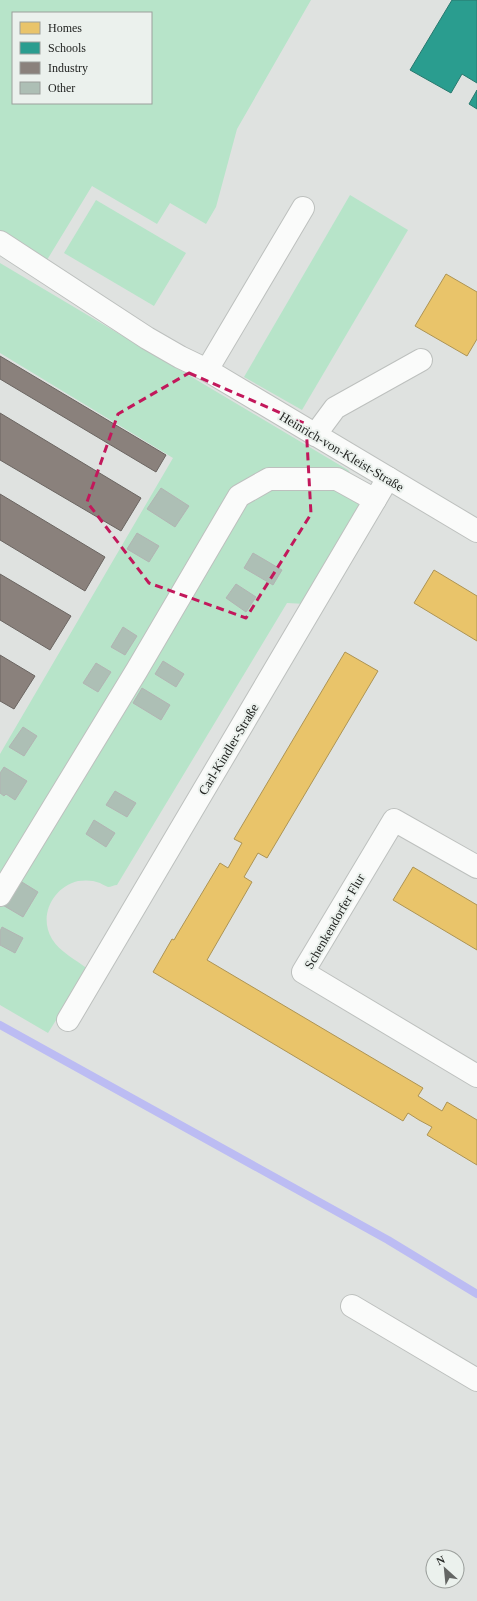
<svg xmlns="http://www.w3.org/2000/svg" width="477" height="1601" viewBox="0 0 477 1601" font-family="'Times New Roman',serif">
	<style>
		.green { fill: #b7e4c9; fill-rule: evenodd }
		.homes { fill: #e9c46a; stroke: #ad9454 }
		.schools { fill: #2a9d8f; stroke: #28796e }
		.industry { fill: #8a817c; stroke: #6b6561 }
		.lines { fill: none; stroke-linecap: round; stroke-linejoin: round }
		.stream { stroke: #bcbcf3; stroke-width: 8 }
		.building { fill: #adbfb5; stroke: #b2b4b3 }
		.minor-casing { stroke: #bdc0be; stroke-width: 24 }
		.minor { stroke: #fafbfa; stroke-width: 22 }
		.marked { fill: none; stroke: #c2185b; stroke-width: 3; stroke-dasharray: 8 5; stroke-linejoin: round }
		.labels { text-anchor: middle; stroke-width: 4; stroke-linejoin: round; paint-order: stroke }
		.street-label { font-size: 13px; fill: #222422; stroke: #ebf1ed }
	</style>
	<rect width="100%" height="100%" fill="#dfe2e0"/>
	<g class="green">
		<path d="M0,0H311L237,129L216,207L206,224L170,203L157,224L92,186L47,260L0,235ZM13,13H151V103H13Z"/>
		<path d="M350,195L408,230L302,410L244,377Z"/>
		<path d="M96,200L186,253L154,306L64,253Z"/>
		<path d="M0,263L348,470L353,476L358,496V514L306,604L287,603L117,885C114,885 111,887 108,887C105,886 102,884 100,883C93,880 85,880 78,881C53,887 38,916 52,939C60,952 76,960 88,969L48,1033L0,1005V754L173,458L0,353Z"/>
	</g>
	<g class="homes">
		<path d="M446,274L477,292V339L467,356L415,326Z"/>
		<path d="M434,570L477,596V641L414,603Z"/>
		<path d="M345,652L378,671L267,858L258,853L244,877L252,882L207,960L423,1088L418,1096L429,1103L442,1111L447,1102L477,1120V1165L427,1135L432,1127L419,1120L408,1113L403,1121L153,972L172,939L174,940L178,933L220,863L228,868L242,843L234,839Z"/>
		<path d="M413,867L477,905V950L393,900Z"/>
	</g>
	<g class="schools">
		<path d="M452,0H477V83L462,74L451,93L410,70Z"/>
		<path d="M477,90V109L469,104Z"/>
	</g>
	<g class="industry">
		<path d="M0,356L166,455L156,472L0,379Z"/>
		<path d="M0,413L141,498L121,531L0,460Z"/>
		<path d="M0,494L105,557L85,591L0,540Z"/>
		<path d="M0,574L71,616L50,650L0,620Z"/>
		<path d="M0,655L35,676L14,709L0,701Z"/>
	</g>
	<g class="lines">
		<path class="stream" d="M0,1025L388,1240L477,1294"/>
	</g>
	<g class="building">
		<path d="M161,488L189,506L175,527L147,509Z"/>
		<path d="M137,533L159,546L149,562L127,549Z"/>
		<path d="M253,553L282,570L273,585L244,568Z"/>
		<path d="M236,584L256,597L246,612L226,598Z"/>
		<path d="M123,627L137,636L125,655L111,647Z"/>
		<path d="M163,661L184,674L176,687L155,674Z"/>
		<path d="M96,663L111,672L98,692L83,683Z"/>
		<path d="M142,688L170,705L161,720L133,703Z"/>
		<path d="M23,727L37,736L24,756L9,747Z"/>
		<path d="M4,767L27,781L15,800L6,794L4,796L0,793V773Z"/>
		<path d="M115,791L136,803L127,817L106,805Z"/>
		<path d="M94,820L115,833L106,847L86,834Z"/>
		<path d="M17,879L38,892L23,917L1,904Z"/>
		<path d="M2,927L23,938L15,953L0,945V931Z"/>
	</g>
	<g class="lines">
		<g class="minor-casing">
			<g id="minor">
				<path d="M0,242L147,338L180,357L207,370L477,531"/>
				<path d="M207,370L303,208"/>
				<path d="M315,435L335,408L421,360"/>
				<path d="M477,867L394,820L303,972L477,1076"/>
				<path d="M0,895L137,670L239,496L269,479H337L375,500"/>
				<path d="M68,1020L388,478"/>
				<path d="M352,1306L477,1380"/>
			</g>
		</g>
		<use href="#minor" class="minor"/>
	</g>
	<path class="marked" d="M189,373L306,424L311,514L246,618L149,583L87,502L118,414Z"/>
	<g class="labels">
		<g class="street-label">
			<text transform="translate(342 451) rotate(31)" y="5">Heinrich-von-Kleist-Straße</text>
			<text transform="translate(228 749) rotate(-59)" y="5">Carl-Kindler-Straße</text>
			<text transform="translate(334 921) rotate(-60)" y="5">Schenkendorfer Flur</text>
		</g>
	</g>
	<rect x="12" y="12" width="140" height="92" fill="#ebf1ed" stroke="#9b9f9c"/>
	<rect x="20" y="22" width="20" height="12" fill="#e9c46a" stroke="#9b9f9c"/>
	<text x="48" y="32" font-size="12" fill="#222422">Homes</text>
	<rect x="20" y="42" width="20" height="12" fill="#2a9d8f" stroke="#9b9f9c"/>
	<text x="48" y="52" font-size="12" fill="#222422">Schools</text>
	<rect x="20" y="62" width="20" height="12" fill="#8a817c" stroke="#9b9f9c"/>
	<text x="48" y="72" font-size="12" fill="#222422">Industry</text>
	<rect x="20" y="82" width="20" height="12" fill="#adbfb5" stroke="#9b9f9c"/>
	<text x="48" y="92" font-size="12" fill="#222422">Other</text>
	<g transform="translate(445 1569) rotate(333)"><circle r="19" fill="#ebf1ed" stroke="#9b9f9c"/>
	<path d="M0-3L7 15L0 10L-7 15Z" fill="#646664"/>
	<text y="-6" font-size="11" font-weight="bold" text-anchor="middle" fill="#222422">N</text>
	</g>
</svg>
